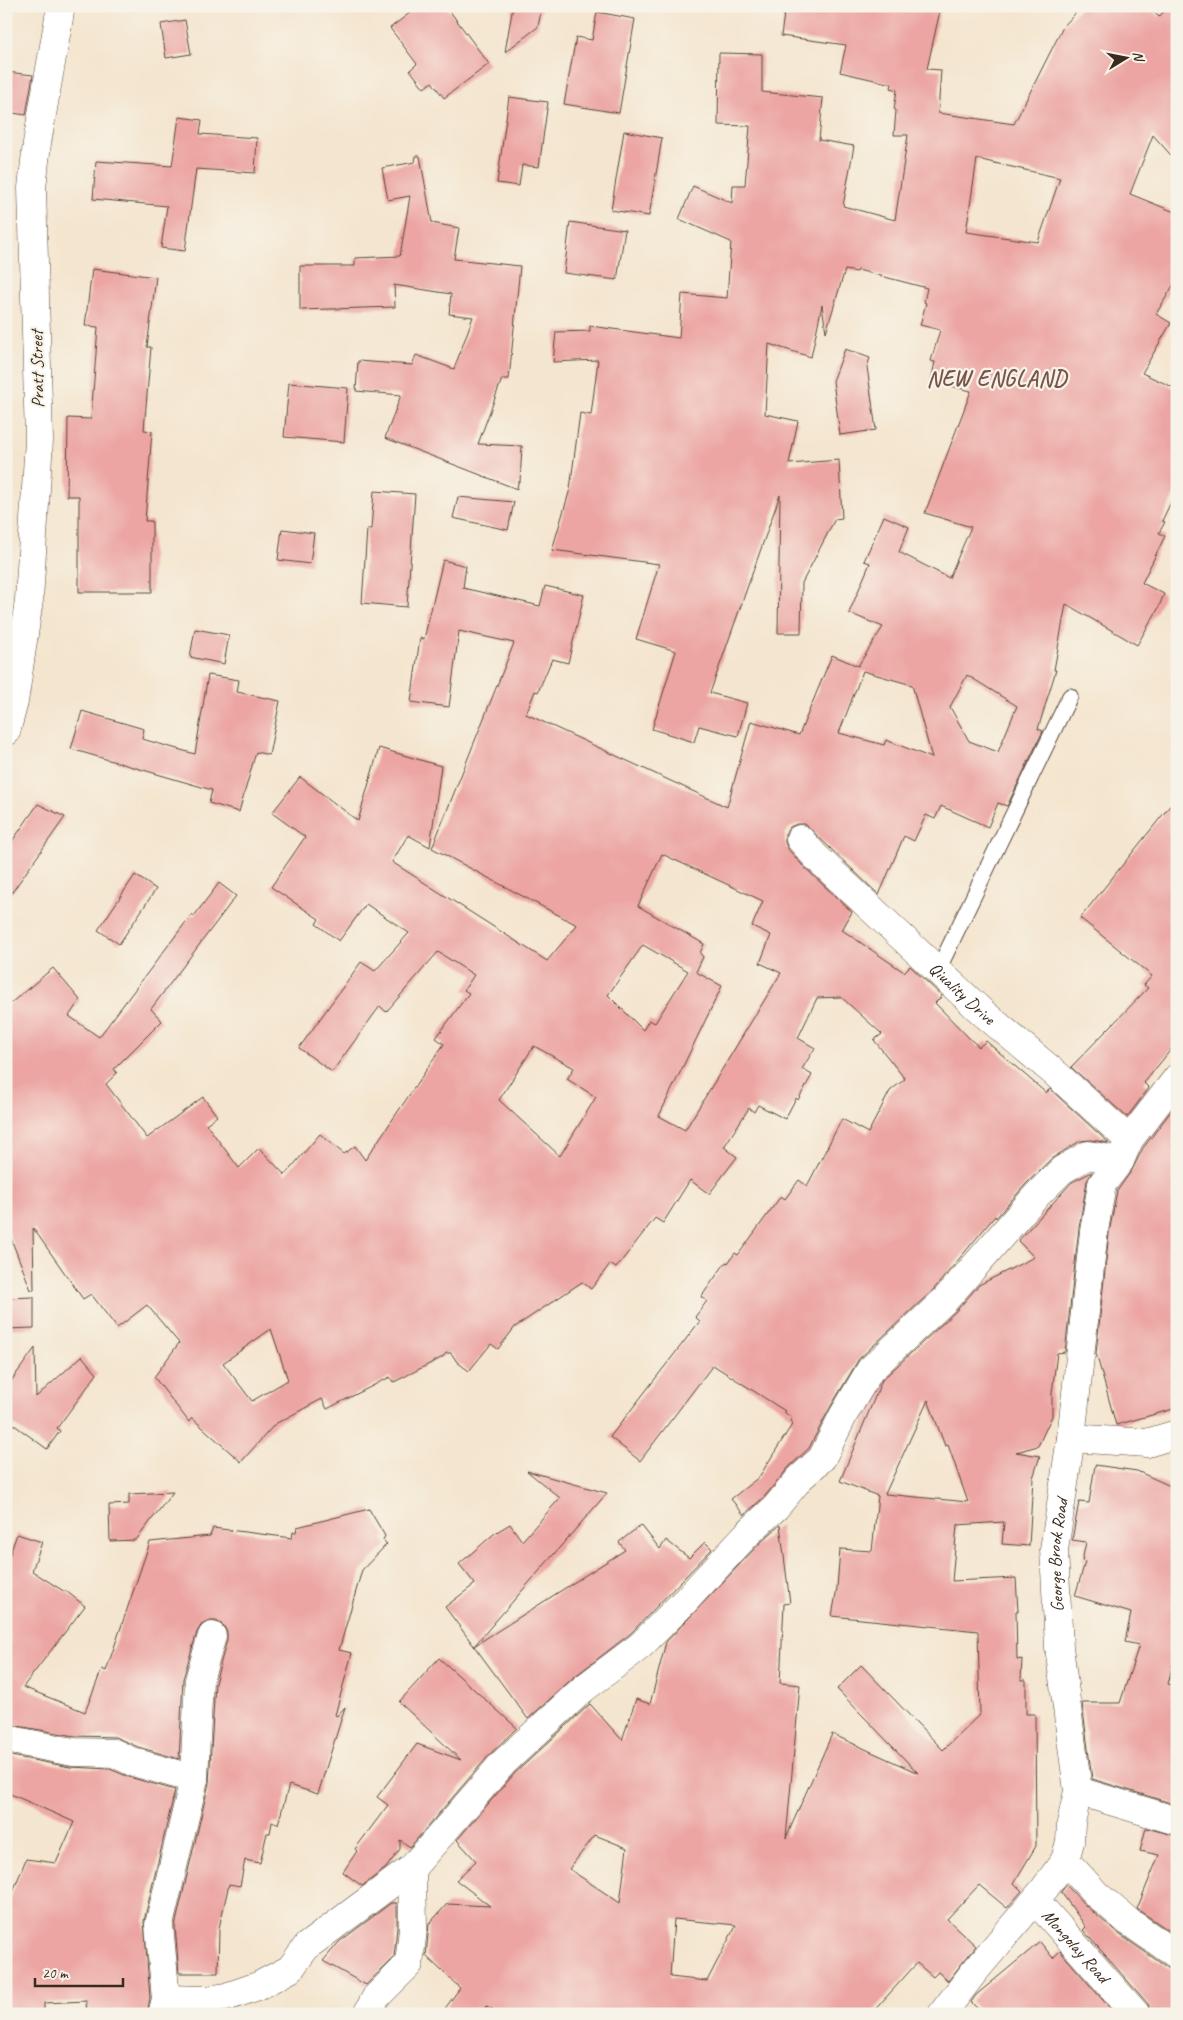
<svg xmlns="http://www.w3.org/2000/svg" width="1183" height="2020" viewBox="0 0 1183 2020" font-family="Caveat,sans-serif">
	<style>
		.building { fill: #eca5a2; fill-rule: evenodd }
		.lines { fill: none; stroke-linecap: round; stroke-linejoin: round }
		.lane-casing { stroke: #574638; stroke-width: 17 }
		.street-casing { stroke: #574638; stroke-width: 29 }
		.lane { stroke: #fff; stroke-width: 15 }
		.street { stroke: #fff; stroke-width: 28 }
		.labels { text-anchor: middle; stroke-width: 4.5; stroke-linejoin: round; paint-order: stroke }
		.street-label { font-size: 18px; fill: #3b2a1e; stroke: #f7f3e8 }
		.district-label { font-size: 22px; font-weight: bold; letter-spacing: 1px; fill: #79554c; stroke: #f7f3e8 }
	</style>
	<rect width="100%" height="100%" fill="#f7f3e8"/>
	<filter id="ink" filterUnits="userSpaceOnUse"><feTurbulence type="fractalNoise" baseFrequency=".02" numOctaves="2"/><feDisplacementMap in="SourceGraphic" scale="10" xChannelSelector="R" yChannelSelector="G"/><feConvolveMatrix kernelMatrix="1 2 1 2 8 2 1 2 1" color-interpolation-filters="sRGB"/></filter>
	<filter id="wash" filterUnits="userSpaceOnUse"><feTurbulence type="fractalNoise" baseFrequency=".0096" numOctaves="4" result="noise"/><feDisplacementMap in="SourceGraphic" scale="20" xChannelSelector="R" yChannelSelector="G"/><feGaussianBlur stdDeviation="1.12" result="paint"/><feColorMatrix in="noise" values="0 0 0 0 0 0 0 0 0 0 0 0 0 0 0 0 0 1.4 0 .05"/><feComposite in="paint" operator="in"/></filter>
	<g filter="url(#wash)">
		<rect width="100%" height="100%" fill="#f4e5ce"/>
		<g id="blocks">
			<g class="building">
				<path d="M419,6H446L489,64L444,98L432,82L424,88L410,70L417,64L390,28Z"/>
				<path d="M513,6H542L538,27L505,52Z"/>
				<path d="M785,6H941L927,69L941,70L938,113L1014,124L1063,27L1082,6H1147L1159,17L1169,6H1177V162L1153,135L1130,194L1177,213V279L1156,314L1171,323L1142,373L1177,389V489L1162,521L1165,522L1159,533L1165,536L1142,583L1164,594L1158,609L1137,645L1066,604L1054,670H1056L1038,729L1043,731L1007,806L998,803L988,827L941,806L935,819L926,815L914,841L904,836L879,895L805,824H797L790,827L785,834V842L788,849L803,866L852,912L842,930L904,972L910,966L942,996L935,1003L969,1038L979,1047L986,1041L1046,1093L1050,1089L1109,1143L1091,1140L1080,1141L1051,1159L1026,1184L996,1218L995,1216L934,1289L859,1359L831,1406L809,1448L789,1467L765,1496L744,1515L731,1499L759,1477L793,1423L790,1421L792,1418L784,1412L785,1411L713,1365L640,1461L610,1437L700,1321L695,1317L707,1301L701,1297L726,1262L728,1263L735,1253L738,1255L781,1196L785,1199L799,1180L807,1186L842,1119L868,1133L890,1091L905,1079L874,1040L882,1034L841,997L817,998L798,1038L815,1048L802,1069L812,1075L798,1100L796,1098L785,1119L758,1105L754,1112L749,1108L724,1147L737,1157L709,1194L690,1180L663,1223L655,1218L616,1268L610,1264L591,1289L582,1282L515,1327L498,1349L491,1344L469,1371L457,1362L451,1353H446L443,1357L396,1381L393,1382L390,1377L327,1409L322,1399L275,1424L241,1462L192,1418L189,1422L154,1377L179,1343L147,1305L117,1328L91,1294L83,1299L33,1228L34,1290H31L6,1226V1007L53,968L80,1000L69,1016L99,1037L192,914L194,916L219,883L236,896L151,1009L162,1021L114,1069L117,1073L106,1084L147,1138L203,1097L217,1116L206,1124L239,1168L259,1148L285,1175L320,1134L344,1154L355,1146L365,1160L444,1044L436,1038L469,993L464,990L474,975L438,952L386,1012L380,1006L332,1072L299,1048L361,962L375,971L409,933L366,904L339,941L316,924L319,919L271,887L305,837L272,813L300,777L358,821L379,748L441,766L430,847L408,835L392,862L547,961L577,925L432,848L514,643L459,631L449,707L411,702L420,638L424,639L443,560L466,566L463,588L540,606L545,586L584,595L568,663L552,659L538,692L535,691L526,714L727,807L751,721L799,735L832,655L858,666L883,627L849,613L870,563L864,561L884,516L909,527L899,552L949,578L971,527L925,513L971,391L931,381L935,362L931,361L940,330L920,325L926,303L924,302L927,288L858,270L857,272L845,270L826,332L822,305L811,357L769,344L765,414L798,421L789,464L839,460L842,518L835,519L802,583L801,633H778L780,495L710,693L747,703L738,736L699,726L694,742L652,729L676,651L636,639L659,564L552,550L570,489L580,413L591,415L598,360L553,362L556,332L590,331V326L679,338L682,294L727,298L731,242L679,219L693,186L732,203L733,185H745L750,126L718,125L719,53L762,54V92L823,98L819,140L854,146L843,206L895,220L908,135H894L896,110L894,109L897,90L891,88L892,84L840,72L846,45L781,36ZM977,159L1060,178L1038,242L966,232ZM863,671L912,685L932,758L886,740L884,745L839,733ZM967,675L1017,706L998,752L969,741L950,707ZM662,854L763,901L752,926L771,935L760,963L781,973L685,1130L659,1116L722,986L696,972L703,957L700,953L704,944L638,906ZM643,945L688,971L655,1023L649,1020L643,1030L608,995ZM534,1046L574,1068L567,1079L596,1097L560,1156L499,1100ZM271,1329L288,1380L252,1401L223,1363Z"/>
				<path d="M597,12L635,19L619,113L564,104L576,37L592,40Z"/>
				<path d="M185,20L191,54L166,58L161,24Z"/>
				<path d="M6,72L33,75L26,115L6,112Z"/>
				<path d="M509,97L548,102L539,167L522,165L519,186L497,183Z"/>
				<path d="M179,117L202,120L200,134L257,138L255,173L196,169L185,251L161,248L167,206L93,199L96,161L172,166Z"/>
				<path d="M624,131L662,138L649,216L611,210Z"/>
				<path d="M416,156H420L432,223L459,228L454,259L520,266L509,379H502L478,444L522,446L520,482H518L517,489L385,438L401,395L356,391L358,361L412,365L416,355L454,369L473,317L449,314L451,294L394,285L395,307L300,310V266H355V258L400,256L410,196L388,200L382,168L415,162Z"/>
				<path d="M570,222L625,230L617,280L564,273Z"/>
				<path d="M92,269L156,277L147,347H151L144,430L152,431L145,521H152V592H79V496H67L68,418L91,419L98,327L85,326Z"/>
				<path d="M845,349L870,358L867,367L876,430L840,435L833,381Z"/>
				<path d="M289,383L348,388L344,442L284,437Z"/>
				<path d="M374,491L415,494L407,607L362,603L367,529H371Z"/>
				<path d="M458,497L514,502L508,530L453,518Z"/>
				<path d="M282,529L314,533L310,564L278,560Z"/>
				<path d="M195,629L229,635L224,664L190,657Z"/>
				<path d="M208,675L239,680L237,692L280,701L269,755L256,752L239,812L209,803L212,790L71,749L82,711L144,729L142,739L195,754Z"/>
				<path d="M1177,797V1042L1144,1083L1149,1088L1127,1117L1071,1067L1148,988L1144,985L1152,976L1080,918Z"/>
				<path d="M38,804L65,817L6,901V850Z"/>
				<path d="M135,875L156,889L119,944L98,930Z"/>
				<path d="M1172,1110L1177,1114V1408L1116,1425L1096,1353L1109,1233L1117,1191L1132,1170L1143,1148Z"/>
				<path d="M1092,1172L1087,1181L1079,1228L1065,1352L1057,1353L1052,1393V1416L1038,1446L1016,1452L1040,1456L1033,1478L1029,1546L1002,1544L1004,1522L957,1525L952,1581L1016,1578L1018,1611H1016L1017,1660L1022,1659L1021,1680H1026V1714H1035L1036,1846L1014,1883L1022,1891L1007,1908L979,1885L947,1919L976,1946L948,1981L938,1972L933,1977L917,1963L871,2014H500L487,2006L481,2014H441L460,1988L426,1956L429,1924L447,1904L490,1906L456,1880L476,1861L457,1840L514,1774L590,1704L622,1740L636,1699L650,1704L666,1642L759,1544L780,1525L790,1603L784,1604L780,1683L800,1685L786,1838L832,1734L918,1773L837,1689L861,1665L943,1750L980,1714L978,1631L832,1616L837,1588L840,1549L872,1551L878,1496L840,1481L882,1380L956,1311L979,1285L1034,1257L1018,1241L1072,1182ZM928,1400L945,1446L948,1445L968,1502L885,1494ZM595,1835L627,1848L620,1903L569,1869ZM674,1919L736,1925L707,1981L670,1977Z"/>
				<path d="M34,1297V1328L6,1329V1298Z"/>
				<path d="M35,1348L36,1397L82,1356L97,1374L57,1428L60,1431L47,1449L6,1419V1388Z"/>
				<path d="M1095,1465L1137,1471L1177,1489V1646L1168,1684L1177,1686V1805L1092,1779L1082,1703H1120L1139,1645L1125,1642L1131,1613L1075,1596L1085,1562L1082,1561L1086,1542L1072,1540L1079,1502L1089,1503Z"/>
				<path d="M527,1471L607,1493L474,1646L445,1607L475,1584L459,1564L495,1533L510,1524L522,1541L560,1498Z"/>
				<path d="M173,1492L136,1540L110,1541L109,1505L129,1504V1494Z"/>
				<path d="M369,1509L385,1536L383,1540L387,1544L362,1570L339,1650L352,1653L335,1715L337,1716L345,1707L318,1794L289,1785L278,1824L272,1822L270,1833H267L260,1863L245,1860L240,1886L229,1884L219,1928L218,1973H179L175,1926L209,1783L215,1683L227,1640V1632L223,1625L216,1621H209L202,1624L197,1632L183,1679L179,1759L138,1747L115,1737L75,1736L6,1724V1565L17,1534L42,1542L32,1571L65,1592L66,1591L85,1606L23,1687L85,1712L102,1669L106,1671L150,1542L210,1536L213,1528L292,1538L293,1532H296L297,1527Z"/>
				<path d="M641,1525L660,1549L666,1540L689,1558L705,1542L712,1549L630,1634L574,1677L528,1719L474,1646L625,1550L619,1542Z"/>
				<path d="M439,1658L517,1728L491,1753L410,1847L400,1840V1849L386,1868L362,1886L343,1872L357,1851L355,1849L388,1805L377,1797L417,1744L461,1760L399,1702Z"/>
				<path d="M6,1755L70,1767L110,1769L129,1777L175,1790L144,1921L150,1998L147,2014H87L86,2001L44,2003V2014H6V1960L12,1944L6,1941V1909L26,1859L56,1863L74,1822L6,1792Z"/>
				<path d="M1146,1828L1177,1836V1936L1137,1909L1159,1855L1140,1851Z"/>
				<path d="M1066,1885L1087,1907L1119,1934L1168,1968L1177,1970V2014H1151L1148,2004L1083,1930L1086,1927L1061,1892Z"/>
				<path d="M391,1903H397V1928L394,1957L366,1985L323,1961L339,1942Z"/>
				<path d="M1040,1942L1053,1958L1060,1951L1115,2014H983L971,2002L976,1995Z"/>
			</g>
		</g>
	</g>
	<g filter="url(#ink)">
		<use href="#blocks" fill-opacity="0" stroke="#574638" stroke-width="1"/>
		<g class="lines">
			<g class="lane-casing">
				<path id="lane" d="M938,970L1070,696"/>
			</g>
			<g class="street-casing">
				<g id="street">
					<path d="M6,732L14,702L29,600L39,440L32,188L37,143L61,6"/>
					<path id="s1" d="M800,839L815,856L982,1012L1056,1074L1129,1140"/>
					<path d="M1071,1438L1147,1443L1177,1434"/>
					<path d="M6,1739L73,1752L114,1753L133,1762L194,1779"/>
					<path d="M1078,1791L1177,1821"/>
					<path d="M1065,1860L1097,1895L1129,1922L1177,1955"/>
					<path id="s2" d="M1036,1901L1136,2014"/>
					<path d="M166,1999L206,2000L226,1997L258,1986L290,1969L307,1946L412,1868L503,1763L583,1689L640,1646L686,1600L748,1533L776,1507L800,1478L822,1458L844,1414L870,1370L945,1300L1037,1195L1062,1170L1088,1155L1120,1161"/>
					<path d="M162,2014L166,1999L159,1925L194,1779L199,1680L212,1636"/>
					<path d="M367,2014L376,1997L409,1964L413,1929L412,1868"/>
					<path id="s3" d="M942,2014L974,1972L1045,1888L1065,1860L1070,1842L1071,1823L1078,1791L1059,1647L1054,1550L1071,1438L1094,1231L1102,1184L1120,1161L1129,1140L1177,1078"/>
				</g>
			</g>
			<use href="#lane" class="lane"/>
			<use href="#street" class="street"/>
		</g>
	</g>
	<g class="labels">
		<g class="street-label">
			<text transform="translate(37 369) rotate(-91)" y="6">Pratt Street</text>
			<text dy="6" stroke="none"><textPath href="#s1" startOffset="224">Qiuality Drive</textPath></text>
			<text dy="6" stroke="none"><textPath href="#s3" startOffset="505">George Brook Road</textPath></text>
			<text dy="6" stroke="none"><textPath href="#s2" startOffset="60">Mongolay Road</textPath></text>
		</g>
		<g class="district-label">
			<text x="997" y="386">NEW ENGLAND</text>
		</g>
	</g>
	<rect width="1183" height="2020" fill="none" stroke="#f7f3e8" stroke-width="25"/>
	<g transform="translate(1126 58) rotate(80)" stroke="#f7f3e8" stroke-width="4" paint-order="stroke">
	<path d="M0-4L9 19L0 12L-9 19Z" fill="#3b2a1e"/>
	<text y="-8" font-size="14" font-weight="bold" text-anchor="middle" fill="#3b2a1e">N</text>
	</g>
	<path d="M35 1978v8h88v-8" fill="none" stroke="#3b2a1e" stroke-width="2.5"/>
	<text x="42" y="1978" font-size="15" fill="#3b2a1e" stroke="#f7f3e8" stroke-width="4" paint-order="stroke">20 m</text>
</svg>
